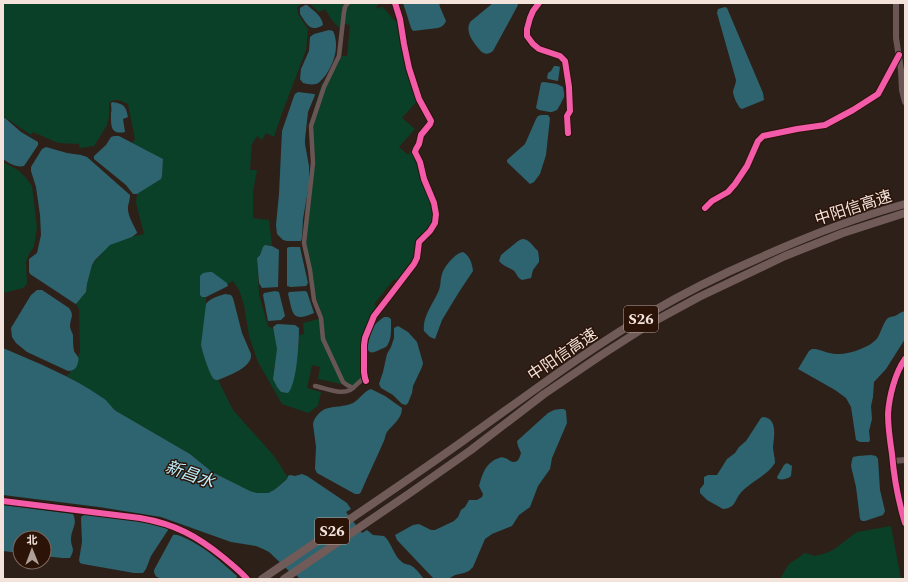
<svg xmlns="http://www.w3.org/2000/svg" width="908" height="582" viewBox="0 0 908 582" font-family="Spectral,'Noto Sans SC',serif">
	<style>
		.green { fill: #0a4027 }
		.water { fill: #2d646f }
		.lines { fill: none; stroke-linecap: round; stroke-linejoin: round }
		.street { stroke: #685655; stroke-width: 4.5 }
		.secondary { stroke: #6c5655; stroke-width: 6 }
		.highway { stroke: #705b59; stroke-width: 8 }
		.cycleway-casing { stroke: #2b1308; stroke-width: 8 }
		.cycleway { stroke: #f35aa7; stroke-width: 6 }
		.labels { text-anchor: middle; stroke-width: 3; stroke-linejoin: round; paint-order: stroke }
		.shield { fill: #2b1308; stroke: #b8a59c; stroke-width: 1 }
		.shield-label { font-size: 15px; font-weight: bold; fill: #f4e3db }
		.street-label { font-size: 16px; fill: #f4e3db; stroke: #2b1308 }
		.water-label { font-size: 17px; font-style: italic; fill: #baeefb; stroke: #2b1308 }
	</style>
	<rect width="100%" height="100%" fill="#2d2019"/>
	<g class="green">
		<path d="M3,3H303L297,7L298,14L308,29L306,50L281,116L274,137L266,133L262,140L257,136L252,144L250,170H257L253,192V218L269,220L272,245C260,244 264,252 257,258L259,295L268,326L273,329C275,336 277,342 277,349C277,365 266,381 283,393L299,344V335L304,334L303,323L323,318L313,289L306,243L312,164L309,132V126L322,83H327L342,56H347L350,25L345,24L340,29L332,20L325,9L319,12L309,3H379V4L376,7L379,9L382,6L395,21L398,18L402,48L409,72L418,100L402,118L415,129L399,147L408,155L411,151L421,166L431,198L434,212L433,221L430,228L420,238L415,257L412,264L399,282L394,279L374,304L377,307L373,311L362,343L361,378L353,386L346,385L318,379L320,367L312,365L307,388L321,392L318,406L308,413L282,404L258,362L249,336L244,305L239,290L233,281L228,284L227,283L202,297H206V316L201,345L202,350L215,379L218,380L233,410L274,456L288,478L274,490L268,493H257L250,491L212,472L190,454L116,411L110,406L103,398L67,376L71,371L73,370L80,352L79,309L76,304L86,292L87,284L92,265L107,247L112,244L135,236L144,234L136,203L137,194L160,179L162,176L163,160V159L132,143L135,139L128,104C122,101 115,97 109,103V116L107,125L94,146L80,148L79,144L58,143L33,132L31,135L3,116Z"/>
		<path d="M3,162L18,170L26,178L32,186L37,227L34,246L28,256L26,262L27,284L23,288L3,293Z"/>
		<path d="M891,526L901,579H780L789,564L805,553L815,556L826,553L833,550L857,532Z"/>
	</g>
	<g class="water">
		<path d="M403,3H439L440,7L446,21C444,25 442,27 438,28L413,31L411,28L406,12Z"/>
		<path d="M493,3H517L518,5L493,51C490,53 487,55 484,53C482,53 480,50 479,49C473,42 465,32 470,22Z"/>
		<path d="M305,5H307C314,11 322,16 323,25C310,33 307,24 300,14V8Z"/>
		<path d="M725,7L727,8L763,93L764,100L742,109L740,108C737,104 733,96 733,91C734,87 736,84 736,80L717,13L718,9Z"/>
		<path d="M329,30L333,31C340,46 334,64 325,76C322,79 320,83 316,84C312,85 307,84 303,83L300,79L301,69L309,51L310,37L314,34Z"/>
		<path d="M554,66H557L560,67L558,81L548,79L547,78L548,73L551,71Z"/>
		<path d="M543,82H544L557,84L563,87L564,93V97L560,105L557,110L552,112H550L539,110L536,108L541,83Z"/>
		<path d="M298,92L314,94L315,95L308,112L305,139V144L309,166V184L303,219L302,238L301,241H287L283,240L277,234L276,225L279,194L282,131L294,96L295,94Z"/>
		<path d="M113,102C124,104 126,106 128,117L123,119L125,132C110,135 111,125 111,113C112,110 111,107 111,103Z"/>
		<path d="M541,115H548L550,118L546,155L540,174L534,182L530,184L510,165L507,162V160L525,144L536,119L538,116Z"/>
		<path d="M3,118H5L21,132L38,142V145L24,166C17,168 8,163 3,159Z"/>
		<path d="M114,136H119L163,159L162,176L161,179L137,194H133L126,185L94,159V156L106,145L111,137Z"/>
		<path d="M46,147L67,153L81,155L87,157L130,195C130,199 129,202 128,206C127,215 133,224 137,232V233L132,237L110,245L95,260L92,265L87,284L86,292L76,304L74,303L30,274L29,272V259L37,253L41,235L40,215L36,187L31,171V167L42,149Z"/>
		<path d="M522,239C530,239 533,247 538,251L539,258V262L533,270L531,278L522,280C517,278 517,273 513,270C508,267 503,266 499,261L501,255L518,241Z"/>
		<path d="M265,245L272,246L279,250L278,287L262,288L259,283L257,258L260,255L263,247Z"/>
		<path d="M289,247H300L308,283L306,286L291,287L287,286V248Z"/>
		<path d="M463,252C470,256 472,263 473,271L459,292L442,320L435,339L430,337L424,331C422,316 434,303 439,290C441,285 440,280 442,274C444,267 455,253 463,252Z"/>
		<path d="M209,272H212L227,283L228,286L206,297H202L200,295V276L203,273Z"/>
		<path d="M37,290H42L69,308C75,316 70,318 70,326C70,329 72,332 73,335C73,340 73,346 74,351C76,355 80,357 78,362C77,368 74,371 68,371L27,352L16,343L12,337L11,328L31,295Z"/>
		<path d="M275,291L279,292L285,316L281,320L268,321L263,295L264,293Z"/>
		<path d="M305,291L307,292L314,313C291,323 293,313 288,294L289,292Z"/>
		<path d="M225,294L231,295L233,298L242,333L251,354C253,367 228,376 218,380C217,380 215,380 214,379C210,376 202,351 201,345L206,304C210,298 219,296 225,294Z"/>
		<path d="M905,311V339L886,369L874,382L873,397L871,406L872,419L869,431L870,440L869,442H860L856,440L851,407L846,398L835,390L798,369L809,351L812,349H815C822,350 829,354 836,354C848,355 872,347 878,337C881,332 884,321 888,318C891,316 894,317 897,315C900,313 901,312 905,311Z"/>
		<path d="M384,317H388L391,319C391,326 392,338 388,344C387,347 384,348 381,349C359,362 370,334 375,325C377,322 381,319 384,317Z"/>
		<path d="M277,324L295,325L299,328C299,342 297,384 288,393L281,392L277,387L273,379L277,349L273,327Z"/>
		<path d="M398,326L408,332L417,342L423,363L422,367L413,386L412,393L408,403L406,405L402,404L393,395L381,388L379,384L383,372L387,354L391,347L394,338V328Z"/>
		<path d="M3,348C37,363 72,376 103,398C108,401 111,407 116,411L190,454L212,472L250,491L257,493H268L274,490L279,486L287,479L288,476L290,475L295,476L302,474L307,476L347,503L351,509L346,512L362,533L367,530L373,535L384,536C392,543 393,555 402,562C404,564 407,564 410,565C416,568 420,574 424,579H300L296,575L290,572L269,552L263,549L256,546L231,542L161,517L99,507L3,495Z"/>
		<path d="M371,389L385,396L402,408C402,419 393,424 387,432C385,435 385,440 383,443C376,459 368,475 361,492L359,494H355L317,473L315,469L316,447L313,424C314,418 319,412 325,409C334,406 345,407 353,403C360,399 364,391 371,389Z"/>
		<path d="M560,409H564L566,411L567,423L552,458L550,469L538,486L530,507L519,515L512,526L492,534L485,539L473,567L469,571L464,573L455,575L448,579H434L397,540L395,535L413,525L419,524L431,530H435L454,521L458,517L461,510L465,507L469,500H477L482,497L483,494L479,486C482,474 486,462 499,458C501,457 502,457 505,458C509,459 512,464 517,461C519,460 520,456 521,453L518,446L517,441L548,413L554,410Z"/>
		<path d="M763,417C778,418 774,437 773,447C773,452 775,457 775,463C766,477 749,482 739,495C734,503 734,508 723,509L707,500L700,493V489L704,484V477L708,475H717L727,459L735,453L739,447L746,441L759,421L761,418Z"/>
		<path d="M871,455L876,456L878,459L880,490L885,511L883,515L865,521H862L860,519L856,487L851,466L852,460L853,457L858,456Z"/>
		<path d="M787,463L792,466L791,476C788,479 782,480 778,479L777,477L784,465Z"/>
		<path d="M3,505L73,514C78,525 71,529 71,539C71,549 76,547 70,558H62L44,556V538H20V553L3,551Z"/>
		<path d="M87,514L152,523L168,529V530L151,556L146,569L143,573H134L83,564L80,563L79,560L82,542L81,518L82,516Z"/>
		<path d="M173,535C177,534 180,536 185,538C205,547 220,561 237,576L236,579H163C157,578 154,576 154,570Z"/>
	</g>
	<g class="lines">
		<g class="street">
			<path d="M348,3L345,7L344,12L339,56L324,87L311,126L313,163L304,243L310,270L314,300L321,318L323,339L343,382L347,385L353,388"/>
			<path d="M539,3L533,11L530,18L527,29V36L533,44L539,49L560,56L565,61L569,87L570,111L567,116L568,133"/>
			<path d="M705,208L712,201L728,192L735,184L747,166L758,141L763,136L797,129L825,125L853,110L878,94L899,55"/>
			<path d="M366,381L365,378L364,372V345L365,338L374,316L388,298L414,264L417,258L419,242L430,231L435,223L436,214L434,203L424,179L420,162L415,152L416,149L419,144L421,135L430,124L431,121L419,99L409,68L404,44L400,19L395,3"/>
			<path d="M315,386C325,388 340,395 350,390C355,387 360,381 365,377"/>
			<path d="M3,501L140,518C175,524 197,536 224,558C232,565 240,571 247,579"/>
		</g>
		<g class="secondary">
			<path d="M896,3V38L901,70L902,90L905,102"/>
			<path d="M905,359C895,373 889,397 888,414C888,427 890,441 892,454C894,478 898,500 905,523"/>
			<path d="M892,461L905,460"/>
		</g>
		<g class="highway">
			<path d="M262,579C329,533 397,488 463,441C525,397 585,351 650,313C684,293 720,275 757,259C805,237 854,218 905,204"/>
			<path d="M284,579L410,493L471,450L544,394L603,354L653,322L699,297L785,256L843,233L905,213"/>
		</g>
		<g class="cycleway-casing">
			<g id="cycleway">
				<path d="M539,3L533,11L530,18L527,29V36L533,44L539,49L560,56L565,61L569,87L570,111L567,116L568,133"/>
				<path d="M705,208L712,201L728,192L735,184L747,166L758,141L763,136L797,129L825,125L853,110L878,94L899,55"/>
				<path d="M905,359C895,373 889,397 888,414C888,427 890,441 892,454C894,478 898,500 905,523"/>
				<path d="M366,381L365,378L364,372V345L365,338L374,316L388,298L414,264L417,258L419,242L430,231L435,223L436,214L434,203L424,179L420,162L415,152L416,149L419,144L421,135L430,124L431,121L419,99L409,68L404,44L400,19L395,3"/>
				<path d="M3,501L140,518C175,524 197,536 224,558C232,565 240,571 247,579"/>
			</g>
		</g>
		<use href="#cycleway" class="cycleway"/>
	</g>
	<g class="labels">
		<g class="shield">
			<rect x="624" y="306" width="34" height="26" rx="3"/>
			<rect x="315" y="518" width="34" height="26" rx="3"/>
		</g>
		<g class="shield-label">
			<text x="641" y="324">S26</text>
			<text x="332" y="536">S26</text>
		</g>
		<g class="street-label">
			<text transform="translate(853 207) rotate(-18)" y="6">中阳信高速</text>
			<text transform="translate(562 354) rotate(-34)" y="6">中阳信高速</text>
		</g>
		<g class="water-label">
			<text transform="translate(190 474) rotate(19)" y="6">新昌水</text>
		</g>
	</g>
	<rect width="908" height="582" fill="none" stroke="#f4e3db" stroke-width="8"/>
	<g transform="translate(32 550) rotate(359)"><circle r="19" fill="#2b1308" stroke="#7b665c"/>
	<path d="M0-3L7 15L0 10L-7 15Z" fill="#ae9f97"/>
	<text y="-6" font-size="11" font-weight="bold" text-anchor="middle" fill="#f4e3db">北</text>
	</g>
</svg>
